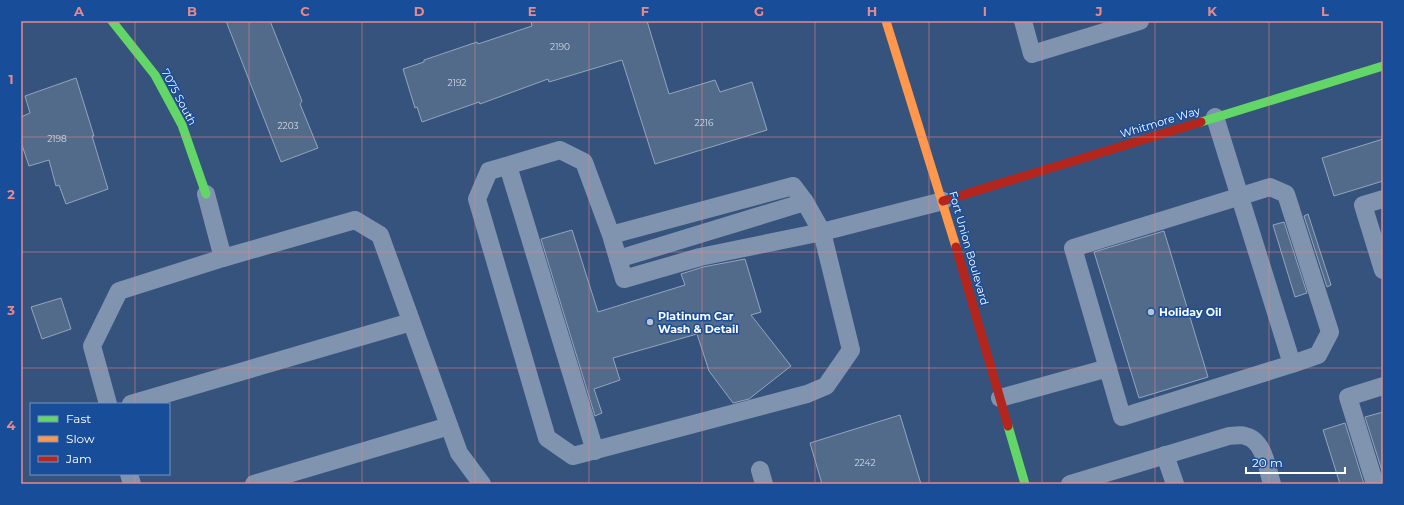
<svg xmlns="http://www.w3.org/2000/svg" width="1404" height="505" viewBox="0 0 1404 505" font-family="Montserrat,sans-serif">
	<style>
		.building { fill: #536b8b; stroke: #94a4bc }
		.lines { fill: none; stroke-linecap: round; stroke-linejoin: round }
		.lane { stroke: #8094af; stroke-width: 18 }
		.fast { stroke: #63d668; stroke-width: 9 }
		.slow { stroke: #ff974d; stroke-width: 9 }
		.jam { stroke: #b3261e; stroke-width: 9 }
		.grid { fill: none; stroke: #e88989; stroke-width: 1; stroke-opacity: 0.55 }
		.poi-dot { fill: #b8c3d2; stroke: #184d9a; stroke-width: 1.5 }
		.labels { text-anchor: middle; stroke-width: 3; stroke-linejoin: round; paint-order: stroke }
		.number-label { font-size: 9px; fill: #d4dae2 }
		.street-label { font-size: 11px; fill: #fff; stroke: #184d9a }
		.poi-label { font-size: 11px; font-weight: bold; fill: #fff; stroke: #184d9a; text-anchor: start }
		.neatline { fill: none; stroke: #e88989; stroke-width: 1.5 }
		.grid-label { font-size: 13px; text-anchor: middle; font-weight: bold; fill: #e88989 }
	</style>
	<rect width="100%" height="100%" fill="#35537d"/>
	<g class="building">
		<path d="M226,21H270L302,101L300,104L318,148L281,162Z"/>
		<path d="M531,21H647L669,94L715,80L720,92L752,82L767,130L655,164L622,60L549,82L548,79L480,104L479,102L422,122L417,107L415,108L403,69L424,62V60L477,42L478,44L532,26Z"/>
		<path d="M76,78L94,136H92L108,189L66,204L59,185L56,186L49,160L29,166L21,142V117L30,113L25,96Z"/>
		<path d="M1383,139V181L1334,196L1322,158Z"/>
		<path d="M1308,214L1331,285L1327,287L1304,216Z"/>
		<path d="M1284,222L1307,293L1295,297L1273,225Z"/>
		<path d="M572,230L598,312L685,285L681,274L703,267L745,259L761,312L751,315L791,366L749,399L733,403L709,371L697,334L613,358L620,380L594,389L602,413L595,416L541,239Z"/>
		<path d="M1164,231L1208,377L1139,398L1094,252Z"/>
		<path d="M61,298L71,329L42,339L31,307Z"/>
		<path d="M1383,412V474L1365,417Z"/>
		<path d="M900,415L921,484H822L810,443Z"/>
		<path d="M1345,423L1364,484H1340L1323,430Z"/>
	</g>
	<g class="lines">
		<g class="lane">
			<path d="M1023,21L1032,54L1140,21"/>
			<path d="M1215,117L1292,364L1122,417L1073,248L1270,187L1286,194L1330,332L1318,355L1292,364"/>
			<path d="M508,166L595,451"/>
			<path d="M206,194L223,258L355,220L380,235L459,453L482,484"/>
			<path d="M1383,199L1363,205L1383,270"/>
			<path d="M611,235L624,279L700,257L822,232L851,350L826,386L807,394L573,456L547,438L477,199L489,171L560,150L584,162L611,235L793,186L805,202L822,232L943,201"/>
			<path d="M618,259L805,202"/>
			<path d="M1000,398L1108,368"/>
			<path d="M108,404L92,346L119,291L223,258"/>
			<path d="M131,404L411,322"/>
			<path d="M1165,455L1175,484"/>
			<path d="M760,470L764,484"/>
			<path d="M129,474L132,484"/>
			<path d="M254,484L449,426"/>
			<path d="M1070,484L1229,436C1233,436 1240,434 1245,436C1264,440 1267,468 1272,484"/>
			<path d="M1375,484L1348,397L1383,386"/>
		</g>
		<g class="fast">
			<path d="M112,21L155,75L182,125L206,194"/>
			<path d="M1201,122L1383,66"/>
			<path d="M1008,426L1025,484"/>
		</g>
		<path class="slow" d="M886,21L956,247"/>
		<g class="jam">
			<path d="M943,201L1201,122"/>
			<path d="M956,247L1008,426"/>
		</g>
	</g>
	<path class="grid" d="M135,21V404M249,21V484M362,21V484M475,21V484M589,21V484M702,21V484M815,21V484M929,21V484M1042,21V484M1155,21V484M1269,21V484M21,137H1383M21,252H1383M21,368H1383M135,474V484"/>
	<g class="poi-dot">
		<circle cx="1151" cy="312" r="4"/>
		<circle cx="650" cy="322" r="4"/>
	</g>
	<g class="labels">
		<g class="number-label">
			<text x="560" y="50">2190</text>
			<text x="457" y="86">2192</text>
			<text x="704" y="126">2216</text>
			<text x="288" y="129">2203</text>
			<text x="57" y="142">2198</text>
			<text x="865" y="466">2242</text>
		</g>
		<g class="street-label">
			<text transform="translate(179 97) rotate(62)" y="4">7075 South</text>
			<text transform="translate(1160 122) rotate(-17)" y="4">Whitmore Way</text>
			<text transform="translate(969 248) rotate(74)" y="4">Fort Union Boulevard</text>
		</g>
		<g class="poi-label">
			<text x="1159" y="316">Holiday Oil</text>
			<text x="658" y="320">Platinum Car<tspan x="658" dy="13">Wash &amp; Detail</tspan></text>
		</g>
	</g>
	<rect width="1404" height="505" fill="none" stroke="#184d9a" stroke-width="44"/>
	<rect x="30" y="403" width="140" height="72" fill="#184d9a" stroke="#7494c2"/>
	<rect x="38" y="416" width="20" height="6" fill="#63d668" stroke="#7494c2"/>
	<text x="66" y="423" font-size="12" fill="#ffffff">Fast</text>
	<rect x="38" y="436" width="20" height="6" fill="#ff974d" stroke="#7494c2"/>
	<text x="66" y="443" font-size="12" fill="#ffffff">Slow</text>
	<rect x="38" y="456" width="20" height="6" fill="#b3261e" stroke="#7494c2"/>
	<text x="66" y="463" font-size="12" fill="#ffffff">Jam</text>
	<path d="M1246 467v6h99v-6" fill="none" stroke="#ffffff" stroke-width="2"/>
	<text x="1252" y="467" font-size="12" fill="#ffffff" stroke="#184d9a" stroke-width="3" paint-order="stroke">20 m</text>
	<rect x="22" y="22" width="1360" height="461" class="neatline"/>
	<g class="grid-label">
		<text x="79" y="16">A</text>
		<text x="192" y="16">B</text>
		<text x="305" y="16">C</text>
		<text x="419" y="16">D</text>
		<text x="532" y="16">E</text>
		<text x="645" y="16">F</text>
		<text x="759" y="16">G</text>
		<text x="872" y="16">H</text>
		<text x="985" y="16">I</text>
		<text x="1099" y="16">J</text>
		<text x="1212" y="16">K</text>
		<text x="1325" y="16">L</text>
		<text x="11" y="84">1</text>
		<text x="11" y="199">2</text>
		<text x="11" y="315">3</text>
		<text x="11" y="430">4</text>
	</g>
</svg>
